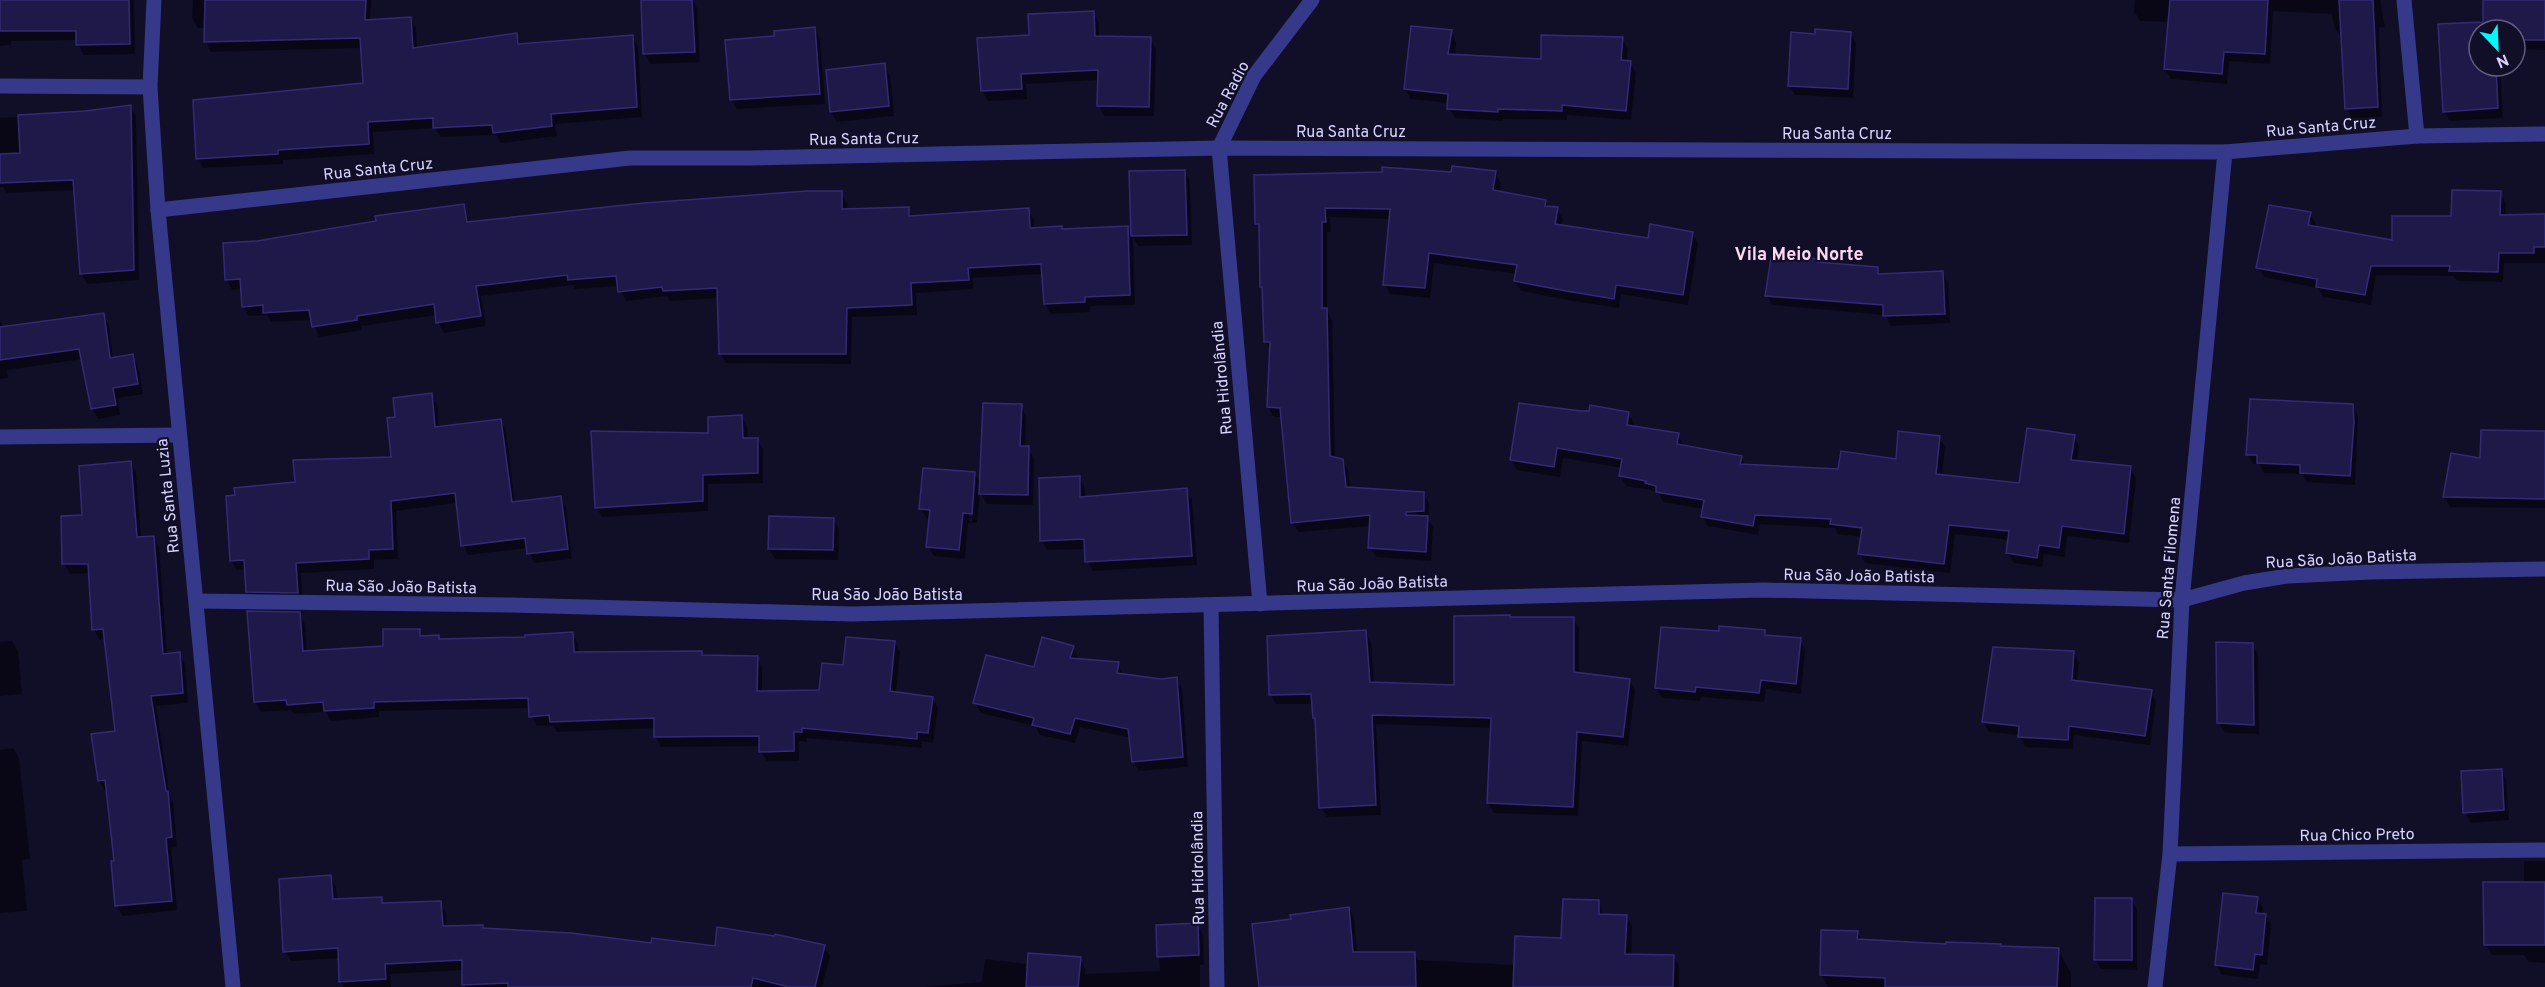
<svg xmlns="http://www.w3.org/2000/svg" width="2545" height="987" viewBox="0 0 2545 987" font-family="Overpass,sans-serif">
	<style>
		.shadow { fill: #0007; fill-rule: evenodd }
		.building { fill: #1f194a; stroke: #332a77; stroke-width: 1.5 }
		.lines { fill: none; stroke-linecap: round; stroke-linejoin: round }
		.minor { stroke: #363989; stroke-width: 15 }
		.labels { text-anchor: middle; stroke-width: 4.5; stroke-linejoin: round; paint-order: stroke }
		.street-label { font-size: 16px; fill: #d7d5ff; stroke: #110e28 }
		.neighbourhood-label { font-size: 18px; font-weight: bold; fill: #ffd7f3; stroke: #110e28 }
	</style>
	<rect width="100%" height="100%" fill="#110e28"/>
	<g class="shadow">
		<path d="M0,0H134L135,54L83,55L77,40L11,41V45L0,46Z"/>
		<path d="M193,0H371L370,21L410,18L416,28L417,49L516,34L522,45L632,36L638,46L642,117L555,124L557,136L501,143L496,135L441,137L435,128L373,132L374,154L283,160V164L203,168L198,158L365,85L362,48L211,52L206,42V28H198L192,18Z"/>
		<path d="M693,0L697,8L700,62L651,64L645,54L643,1Z"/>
		<path d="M2135,0H2380L2385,27L2379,28L2382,117L2352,118L2347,108L2343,35L2340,36L2334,26L2332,14L2273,11L2270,64L2229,61L2227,84L2171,79L2165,69L2169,22L2140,21L2134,11Z"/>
		<path d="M2484,0H2545V50L2515,49V30H2479V66H2500L2503,118L2450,121L2444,111L2440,25L2484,23Z"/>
		<path d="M1093,13L1099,23V38L1150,39L1156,49L1154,116H1104L1099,105V80L1026,84L1027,99L988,101L982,91L1030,37Z"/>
		<path d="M815,29L820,39L825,104L737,109L731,99L776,38Z"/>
		<path d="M1451,31L1456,42L1455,56L1542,60L1622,39L1628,49L1626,62L1630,63L1636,73L1631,120L1567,115V120L1503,119V121L1455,118L1449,108V103L1411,99L1405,89Z"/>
		<path d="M1851,34L1856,44L1853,98L1795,95L1789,85L1816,36Z"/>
		<path d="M884,65L890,75L894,116L837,122L831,112Z"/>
		<path d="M130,107L136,117L139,280L87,284L82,274L75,190L7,193L3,187H0V118L86,113Z"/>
		<path d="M1185,171L1190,181L1192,245L1138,246L1133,237L1135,305L1090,306V312L1051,314L1045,304L1043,274L973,278V289L916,293L917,315L852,317L851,364L726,363L720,353L719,298L670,301L667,296L626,301L619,286L575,289L573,285L481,296L486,326L444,333L438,323L437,315L361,326L362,330L319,337L312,320L271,322L267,315L249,316L243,306L242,289L232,290L227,280L257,243L463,205L470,223L841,193L847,203V210L908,208L913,218L1028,210L1034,220V229L1127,228L1133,237L1131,173Z"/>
		<path d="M1495,173L1501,183L1499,193L1545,201L1549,208L1557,209L1563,219L1561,226L1649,240L1692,233L1698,243L1688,305L1621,294L1619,308L1573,301L1521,291L1515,281L1517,274L1434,263L1430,298L1390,294L1384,284L1390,219L1330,217L1331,232H1327V310L1332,320L1335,458L1342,460L1348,470L1350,489L1423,493L1429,503V521L1433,527L1431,561L1376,557L1370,547L1371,526L1298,532L1292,522L1283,417H1274L1268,407L1271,351L1265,342L1264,291L1261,286V230L1257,223L1452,174ZM1555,216H1558L1555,231Z"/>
		<path d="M2500,193L2506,203L2505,216H2545V263H2504L2503,282L2457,281L2454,276L2376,275L2371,305L2323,297L2318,288L2264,277L2258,267L2310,214L2316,224L2315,228L2393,242L2452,217ZM2308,221H2311L2308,233Z"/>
		<path d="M1817,260L1819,264L1877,269L1881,275L1943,273L1948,283L1950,323L1891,326L1885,315L1772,305L1766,295Z"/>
		<path d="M103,315L109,325L113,359L132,356L138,366L143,394L118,398L120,415L98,419L92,409L83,359L7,370L8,378L0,379V321L4,328Z"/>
		<path d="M431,395L437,405L439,428L500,420L506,430L515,503L560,498L566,508L572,559L534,563L528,548L468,555L463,545L457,503L396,511L398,559L374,560V569L301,573L303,602H253L247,591L246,570H237L231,560L297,483L393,458L397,418Z"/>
		<path d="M1021,406L1026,416L1025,448H1028L1034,458L1033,505L987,504L980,492L977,523H968L965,559L934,556L928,546L930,519H927L921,509L975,473L981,485ZM973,481H976L972,521H969Z"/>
		<path d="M2352,406L2358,416L2355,485L2307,482L2302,474L2264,473L2259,464H2253L2247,454Z"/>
		<path d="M1581,413H1628L1634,423V427L1678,434L1684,447L1741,457L1745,465L1839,470L1897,461L1939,437L1945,447L1942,476L2020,485L2074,436L2079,446L2077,462L2130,468L2136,478L2129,543L2067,536L2065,557L2044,554L2042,567L2014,563L2008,553L2010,540L1955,534L1950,573L1865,563L1860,553L1862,537L1838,534L1835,528L1760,524L1758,535L1708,526L1702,516L1704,509L1663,502L1659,494L1651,490L1626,486L1620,476L1622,468L1563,458L1560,477L1517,470L1511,460Z"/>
		<path d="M742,417L747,427L748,440L757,439L763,449V483L708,484V511L602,517L596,507Z"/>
		<path d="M131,463L136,473L141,538L153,537L159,547L167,655L179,654L185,664L188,703L156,706L170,797L173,803L177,847L171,848L177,910L122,916L117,906L115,862L107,791H105L99,781L93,735L117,732L106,639L100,640L94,630L90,573L70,574L64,564L63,517L83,516Z"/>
		<path d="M2545,469V508L2450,507L2444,497Z"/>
		<path d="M1079,478L1085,488V498L1186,490L1192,500L1197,565L1093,571L1087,561L1086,549L1047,550L1041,540Z"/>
		<path d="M833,519L839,529L838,560L775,559L769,549Z"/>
		<path d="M299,614L305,624L307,652L385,648L419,630L423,637H438L440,640L526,638L573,634L578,644L579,654L701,653L703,657H757L762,667V692H821L844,667L894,642L900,652L896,694L932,698L938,708L933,743L922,741V748L807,738V742L799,741V761H767L761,751V746L661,747L655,736V728L557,732L553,725L537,726L531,716L530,708L379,711V717L331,721L326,712L294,714L291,710L261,712L255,702Z"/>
		<path d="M1573,618L1579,628V674L1629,680L1635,690L1628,746L1582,741L1578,816L1494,813L1488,803L1492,728L1376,724L1381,815L1327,817L1321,807L1317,721L1314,704H1276L1270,694L1366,632L1371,642L1374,684L1455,687ZM1319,692V695L1273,696V693Z"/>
		<path d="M1765,632L1767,636L1800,640L1805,650L1801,694L1766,689L1764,702L1701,697L1700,701L1662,698L1656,688L1720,633Z"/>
		<path d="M12,641L18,651L22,694L0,696V642Z"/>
		<path d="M2252,644L2258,654L2259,734L2225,733L2219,723Z"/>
		<path d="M1073,647L1078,657V660L1118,663L1123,675L1161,680L1176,679L1182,689L1188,767L1139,771L1133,761L1131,738L1080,727L1075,743L1040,735L1035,726L981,713L975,703Z"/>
		<path d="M2073,652L2079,663L2077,682L2151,692L2156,702L2150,745L2074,735L2073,749L2025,747L2020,735L1989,732L1983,722Z"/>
		<path d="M13,748L19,758L30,859L22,860L27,911L0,913V750Z"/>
		<path d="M2501,770L2506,780L2509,820L2471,823L2465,812Z"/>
		<path d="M2524,861H2545V963L2529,962L2524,955H2492L2486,945L2524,883Z"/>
		<path d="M330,877L336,887L337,901L381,899L385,905L440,903L446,913L447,928L482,926L484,930L653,945L824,946L830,956L822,987H465L463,970L390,974L391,987H344L341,981L340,958L291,961L285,951Z"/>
		<path d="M2257,898L2263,908L2262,915H2266L2271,925L2267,965L2260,964L2258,979L2222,975L2216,965Z"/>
		<path d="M2132,900L2137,910V970L2101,969L2095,959Z"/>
		<path d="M1598,902L1604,915L1626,916L1632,926L1631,956H1673L1679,966V987H1261L1293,920L1349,908L1354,918L1357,954H1414L1418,960L1515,965L1563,940Z"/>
		<path d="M1197,925L1203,935L1204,965H1200V987H923L982,982L985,959L1029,964L1080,958L1085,969V974L1160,971L1157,927Z"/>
		<path d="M1857,932L1862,941L2058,950L2071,973V987H1828L1821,975Z"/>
	</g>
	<g class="building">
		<path d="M0,0H129L130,44L76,45V31H0Z"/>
		<path d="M205,0H366L365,20L411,17L413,48L517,33L518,44L633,35L637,107L551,114L552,126L493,133L492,125L433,128V118L368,122L369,144L278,150V154L196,159L193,100L363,83L360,38L204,42Z"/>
		<path d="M641,0H692L695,52L643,54Z"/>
		<path d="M2170,0H2268L2265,54L2224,52L2222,74L2164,69Z"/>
		<path d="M2339,0H2373L2378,107L2345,109Z"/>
		<path d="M2483,0H2545V40H2515V30H2479V66H2496L2498,108L2443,112L2438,24L2483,22Z"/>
		<path d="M1094,11L1095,36L1151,37L1149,107L1097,106L1098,70L1021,74L1022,89L981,91L977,38L1029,35L1028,14Z"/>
		<path d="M1411,26L1452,30L1448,54L1541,59V35L1623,37L1621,60L1631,61L1626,111L1562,105V111L1498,109V112L1447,109L1448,94L1404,89Z"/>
		<path d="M815,27L820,94L730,100L725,40L774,36V31Z"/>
		<path d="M1815,29L1851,32L1848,89L1788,86L1791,32L1815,34Z"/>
		<path d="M885,63L889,106L830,112L826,70Z"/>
		<path d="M131,105L134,270L80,274L73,180L0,183V154L20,153L18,115L85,111Z"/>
		<path d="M1452,166L1496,171L1493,190L1546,200L1545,206L1558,207L1555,224L1648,238L1650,224L1693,232L1683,295L1616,285L1614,299L1566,291L1514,281L1517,265L1429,253L1425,288L1383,285L1390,209L1325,208L1326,222H1322V308H1327L1330,456L1343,459L1346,487L1424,492V511L1406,512V515L1428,516L1426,552L1368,548L1370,515L1291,523L1280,408L1267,407L1270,342H1264L1262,287H1260L1259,224H1255L1254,175L1382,172V167L1451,172Z"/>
		<path d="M1185,170L1187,235L1131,236L1129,171Z"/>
		<path d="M2452,190L2501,191L2500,215L2545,214V247H2534V253H2499L2498,272L2449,271L2450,266H2371L2365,295L2316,287L2317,279L2256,268L2269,205L2311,212L2308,225L2392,240V216H2451Z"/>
		<path d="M807,191H842V209L909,207V216L1029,208L1030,228L1062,226V229L1128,226L1130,295L1085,297V302L1044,304L1041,264L968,268L969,280L911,283L912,305L847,308L846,354H719L717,288L663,291L662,287L618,292L616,276L568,280L567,275L476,286L481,316L436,323L434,304L357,316V320L312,327L309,310L263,313V305L242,307L240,279L225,280L223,243L257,241L376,221L375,216L464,204L467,222L644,203Z"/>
		<path d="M1772,252L1818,259L1817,262L1878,267V274L1943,271L1945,314L1883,316V305L1765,296Z"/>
		<path d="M104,313L110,358L133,354L138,384L113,388L116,405L91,409L79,349L0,360V327Z"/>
		<path d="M432,393L435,427L501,419L512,502L561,496L568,549L527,554L525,538L461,546L455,493L391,501L393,549L369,550V559L296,563L298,593L246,592L244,560L230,561L226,496L235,495L234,488L295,482L293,460L391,457L387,418L395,417L393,398Z"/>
		<path d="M2250,399L2353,404L2354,422L2350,476L2300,473V465L2257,463V455H2246Z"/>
		<path d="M983,403L1022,404L1020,446H1029L1028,495L979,494Z"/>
		<path d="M1519,403L1581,411H1589L1590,405L1629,412L1627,425L1679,433L1677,444L1742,456L1740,464L1838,469L1841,451L1896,459L1898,431L1940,436L1936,474L2019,483L2027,428L2075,435L2071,460L2131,466L2124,534L2062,526L2059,548L2039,545L2037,558L2006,553L2009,531L1949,525L1944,564L1858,554L1862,528L1830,524L1831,519L1755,515L1753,526L1701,517L1704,500L1656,492V486L1645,483L1646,481L1619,476L1622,459L1557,448L1554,467L1510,460Z"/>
		<path d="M742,415L743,438H758V473L703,475V501L595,508L591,431L708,433V417Z"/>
		<path d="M2481,430L2545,431V499L2443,497L2451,453L2480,458Z"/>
		<path d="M131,461L137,537L154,536L163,654L180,652L183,693L151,696L166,791H168L172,837L166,838L172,901L115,906L111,861H114L105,780L98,781L91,734L115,731L103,629L92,630L88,564H62L61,516L82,515L79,466Z"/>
		<path d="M923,468L975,472L972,514L963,513L959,550L926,547L930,510L919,509Z"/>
		<path d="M1080,476V497L1187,488L1192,556L1085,562L1084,539L1040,541L1039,478Z"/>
		<path d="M769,516L834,518L833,550L768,549Z"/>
		<path d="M247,611L300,612L303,651L383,646V629H420V636L439,635V639L525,637V635L573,632L574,652L702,651V655L758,656L757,691L819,690L822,663L843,665L846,637L895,641L890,691L933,697L928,733L917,732V739L802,728V732H794V751L759,752V736L654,737V718L550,722L549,715L529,717L528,698L374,702V708L324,711L323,702L287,705L286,700L254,702Z"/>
		<path d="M1510,615V617H1574V672L1630,679L1623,737L1577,732L1573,807L1487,803L1491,718L1372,715L1376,805L1319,808L1315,718H1313L1311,694L1269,695L1267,636L1366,630L1370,682L1454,685V616Z"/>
		<path d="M1719,626L1765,630V635L1801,638L1796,684L1761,680L1759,693L1696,687L1695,692L1655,688L1661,627L1719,631Z"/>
		<path d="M1042,637L1074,646L1070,658L1119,662L1117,673L1161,679L1177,677L1183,757L1132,762L1128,729L1075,718L1070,734L1032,725L1034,718L973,703L986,655L1034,667Z"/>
		<path d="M2216,642L2253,643L2254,725L2217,723Z"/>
		<path d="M1993,647L2074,651L2072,680L2152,690L2145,736L2069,726L2068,740L2018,737L2019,726L1982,722Z"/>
		<path d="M2502,769L2504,810L2463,813L2461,771Z"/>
		<path d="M331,875L333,899L382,897V903L441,901L443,926L483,925V928L571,933L651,943L652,938L715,946L717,927L774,936L775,934L825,945L815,987H789L753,978L751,987H508V983L462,985V960L385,964L386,979L339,982L338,948L283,952L279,879Z"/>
		<path d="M2483,882H2545V945H2484Z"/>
		<path d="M2223,893L2258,897L2256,913L2266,914L2262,955L2255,954L2253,970L2215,965Z"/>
		<path d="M2095,898H2132V960H2094Z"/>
		<path d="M1563,899L1599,900V914L1627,915L1625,954L1674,955L1673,987H1513L1515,936L1561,938Z"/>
		<path d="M1349,907L1353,952H1415L1416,987H1259L1252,924L1291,919L1290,915Z"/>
		<path d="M1198,923L1199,955L1157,957L1156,925Z"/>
		<path d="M1821,930L1858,931L1857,939L1946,944V942L2001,944V946L2059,948L2057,987H1885V978L1820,975Z"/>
		<path d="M1028,953L1081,957L1078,987H1026Z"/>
	</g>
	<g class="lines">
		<g class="minor">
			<path d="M154,0L150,87L158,210L233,987"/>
			<path d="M2404,0L2417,136"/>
			<path d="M0,86L150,87"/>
			<path d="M158,210L630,158H749L1219,148L2225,152L2417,136L2545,134"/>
			<path d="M0,437L179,435"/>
			<path d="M197,601L511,605L852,614L1764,590L2182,600L2244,583L2288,576L2370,572L2545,569"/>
			<path d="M1260,604L1219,148L1254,76L1312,0"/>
			<path d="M1211,605L1217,987"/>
			<path d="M2170,854L2545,850"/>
			<path d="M2155,987L2170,854L2182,600L2225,152"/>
		</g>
	</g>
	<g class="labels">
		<g class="street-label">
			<text transform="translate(1227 94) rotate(-62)" y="6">Rua Radio</text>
			<text transform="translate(2321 126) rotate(-5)" y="6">Rua Santa Cruz</text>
			<text x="1351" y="137">Rua Santa Cruz</text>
			<text x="1837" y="139">Rua Santa Cruz</text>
			<text transform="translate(864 138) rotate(-1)" y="6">Rua Santa Cruz</text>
			<text transform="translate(378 168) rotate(-6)" y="6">Rua Santa Cruz</text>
			<text transform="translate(1221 378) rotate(-95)" y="6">Rua Hidrolândia</text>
			<text transform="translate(167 496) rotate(-96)" y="6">Rua Santa Luzia</text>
			<text transform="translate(2341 558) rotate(-3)" y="6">Rua São João Batista</text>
			<text transform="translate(2168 568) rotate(-85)" y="6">Rua Santa Filomena</text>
			<text transform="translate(1859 575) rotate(1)" y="6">Rua São João Batista</text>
			<text transform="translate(1372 583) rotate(-2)" y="6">Rua São João Batista</text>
			<text transform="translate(401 586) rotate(1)" y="6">Rua São João Batista</text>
			<text x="887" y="600">Rua São João Batista</text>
			<text transform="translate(2357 834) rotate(-1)" y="6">Rua Chico Preto</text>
			<text transform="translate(1197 868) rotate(-91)" y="6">Rua Hidrolândia</text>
		</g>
		<g class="neighbourhood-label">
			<text x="1799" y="260">Vila Meio Norte</text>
		</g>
	</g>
	<g transform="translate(2497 48) rotate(157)"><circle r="28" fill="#110e28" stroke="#605e7e" stroke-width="1.5"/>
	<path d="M0-4.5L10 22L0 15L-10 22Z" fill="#01f8ff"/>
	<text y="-9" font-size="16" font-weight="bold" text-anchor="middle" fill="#d7d5ff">N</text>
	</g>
</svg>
